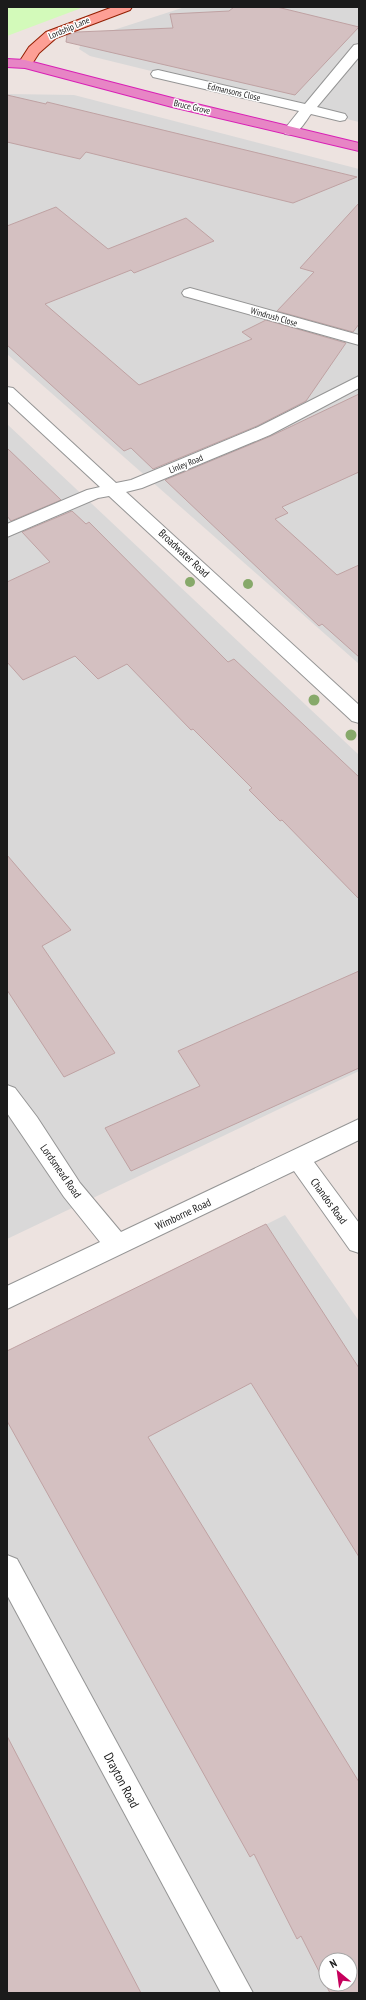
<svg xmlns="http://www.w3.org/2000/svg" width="366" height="2000" viewBox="0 0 366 2000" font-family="'PT Sans Narrow',sans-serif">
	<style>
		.residential { fill: #d9d8d8; fill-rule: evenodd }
		.park { fill: #d3faba }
		.building { fill: #d4c0c1; stroke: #bfa2a3; fill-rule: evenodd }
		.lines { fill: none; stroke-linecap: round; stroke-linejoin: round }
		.street-casing { stroke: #959595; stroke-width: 2 }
		.primary-casing { stroke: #921e00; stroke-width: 2 }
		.highway-casing { stroke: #d820b5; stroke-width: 2 }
		.street { fill: #fff; fill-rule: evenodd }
		.primary { fill: #fd9f95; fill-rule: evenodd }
		.highway { fill: #e785c5; fill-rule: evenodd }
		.tree { fill: #87a96a }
		.labels { text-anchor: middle; stroke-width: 3; stroke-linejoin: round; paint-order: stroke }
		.far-street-label { font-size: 9px; fill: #1b1b1b; stroke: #fff }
		.street-label { font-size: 11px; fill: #1b1b1b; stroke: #fff }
		.near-street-label { font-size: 13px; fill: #1b1b1b; stroke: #fff }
	</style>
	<rect width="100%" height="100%" fill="#ede3e0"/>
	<g class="residential">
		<path d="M185,7H359V122L90,56L79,49L81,44L92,37Z"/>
		<path d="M7,94L74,95L359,169V664L7,354Z"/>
		<path d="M7,424L359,755V1071L7,1239Z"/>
		<path d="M285,1215L359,1321V1993H7V1354ZM326,1960H350V1984H326Z"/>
	</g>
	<path class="park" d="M7,7H84L7,36Z"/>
	<g class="building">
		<path d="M234,7H277L359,27L295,95L66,42L67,35L77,32L173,28L170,14L229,11Z"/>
		<path d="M7,95L46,104L47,102L357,177L293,203L86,152L80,159L7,142Z"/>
		<path d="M359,203V324L353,332L277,311L314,272L300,268Z"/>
		<path d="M56,207L108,249L186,218L214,241L134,273L131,270L45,304L139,385L252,339L242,332L266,320L346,343L306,401L257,426L153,469L131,448L124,451L7,345V226Z"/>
		<path d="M359,394V472L282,507L288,513L275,519L337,575L359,565V657L322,624L319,626L165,480L271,436Z"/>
		<path d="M7,448L61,500L11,521L7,516Z"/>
		<path d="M72,511L86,524L89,522L228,662L234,659L359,777V899L282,820L280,821L249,790L252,788L193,729L191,730L127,664L98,679L75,656L23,680L7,662V582L50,562L22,532Z"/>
		<path d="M7,855L71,930L42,946L115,1053L64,1077L7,990Z"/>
		<path d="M359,971V1068L131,1171L105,1128L200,1086L178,1051Z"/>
		<path d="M266,1224L359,1368V1557L251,1383L148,1437L359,1782V1993H330L301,1936L297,1939L254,1854L250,1857L7,1421V1351ZM326,1960H350V1984H326Z"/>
		<path d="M7,1736L141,1993H7Z"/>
	</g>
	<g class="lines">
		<g class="street-casing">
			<g id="street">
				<path d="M359,44V57L317,107L345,114L347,117L345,120L340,121L311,114C304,123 298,137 285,134L283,131L299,111L153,77L151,74L153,71L158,70L305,104L354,45Z"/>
				<path d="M190,288L359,335V345L184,296L182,293L184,290Z"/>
				<path d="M359,376V388L270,435L142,488L126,492L359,705V723L352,721L109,496L98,498L7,537V524L87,490L100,487L7,401V387L13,388L116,483L131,480L258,427Z"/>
				<path d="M7,1085L15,1088L37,1117L80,1183L121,1232L359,1119V1140L314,1162L359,1223V1253L350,1250L294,1171L7,1309V1286L100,1242L64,1197L7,1113Z"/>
				<path d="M7,1555L17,1559L253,1993H221L7,1595Z"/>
			</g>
		</g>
		<g class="primary-casing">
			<path id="primary" d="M113,7H132L130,10L56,38L39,53L30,67H20L18,64L29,47L46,32Z"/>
		</g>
		<g class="highway-casing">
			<path id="highway" d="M7,59L25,60L180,100L359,143V151L172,107L25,68L7,67Z"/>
		</g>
		<use href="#street" class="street"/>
		<use href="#primary" class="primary"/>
		<use href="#highway" class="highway"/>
	</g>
	<g class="tree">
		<circle cx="190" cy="582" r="5"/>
		<circle cx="248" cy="584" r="5"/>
		<circle cx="314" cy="700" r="5.5"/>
		<circle cx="351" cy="735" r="5.5"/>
	</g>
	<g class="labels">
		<g class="far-street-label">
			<text transform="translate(69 28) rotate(-23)" y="3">Lordship Lane</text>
			<text transform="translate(234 92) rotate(13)" y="3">Edmansons Close</text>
			<text transform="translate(192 107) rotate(13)" y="3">Bruce Grove</text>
			<text transform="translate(274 317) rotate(16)" y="3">Windrush Close</text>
			<text transform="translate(186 464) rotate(-22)" y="3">Linley Road</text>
		</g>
		<g class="street-label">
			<text transform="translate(184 553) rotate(43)" y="4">Broadwater Road</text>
			<text transform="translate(61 1171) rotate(55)" y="4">Lordsmead Road</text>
			<text transform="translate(329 1201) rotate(54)" y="4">Chandos Road</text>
			<text transform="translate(183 1214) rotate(-25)" y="4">Wimborne Road</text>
		</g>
		<g class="near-street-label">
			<text transform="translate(122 1780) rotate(62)" y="5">Drayton Road</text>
		</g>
	</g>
	<rect width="366" height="2000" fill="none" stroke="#1b1b1b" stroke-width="16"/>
	<g transform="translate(338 1972) rotate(331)"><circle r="19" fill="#ffffff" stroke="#a4a4a4"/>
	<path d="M0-3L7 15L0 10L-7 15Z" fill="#c6005c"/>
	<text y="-6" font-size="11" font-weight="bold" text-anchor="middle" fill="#1b1b1b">N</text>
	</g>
</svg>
